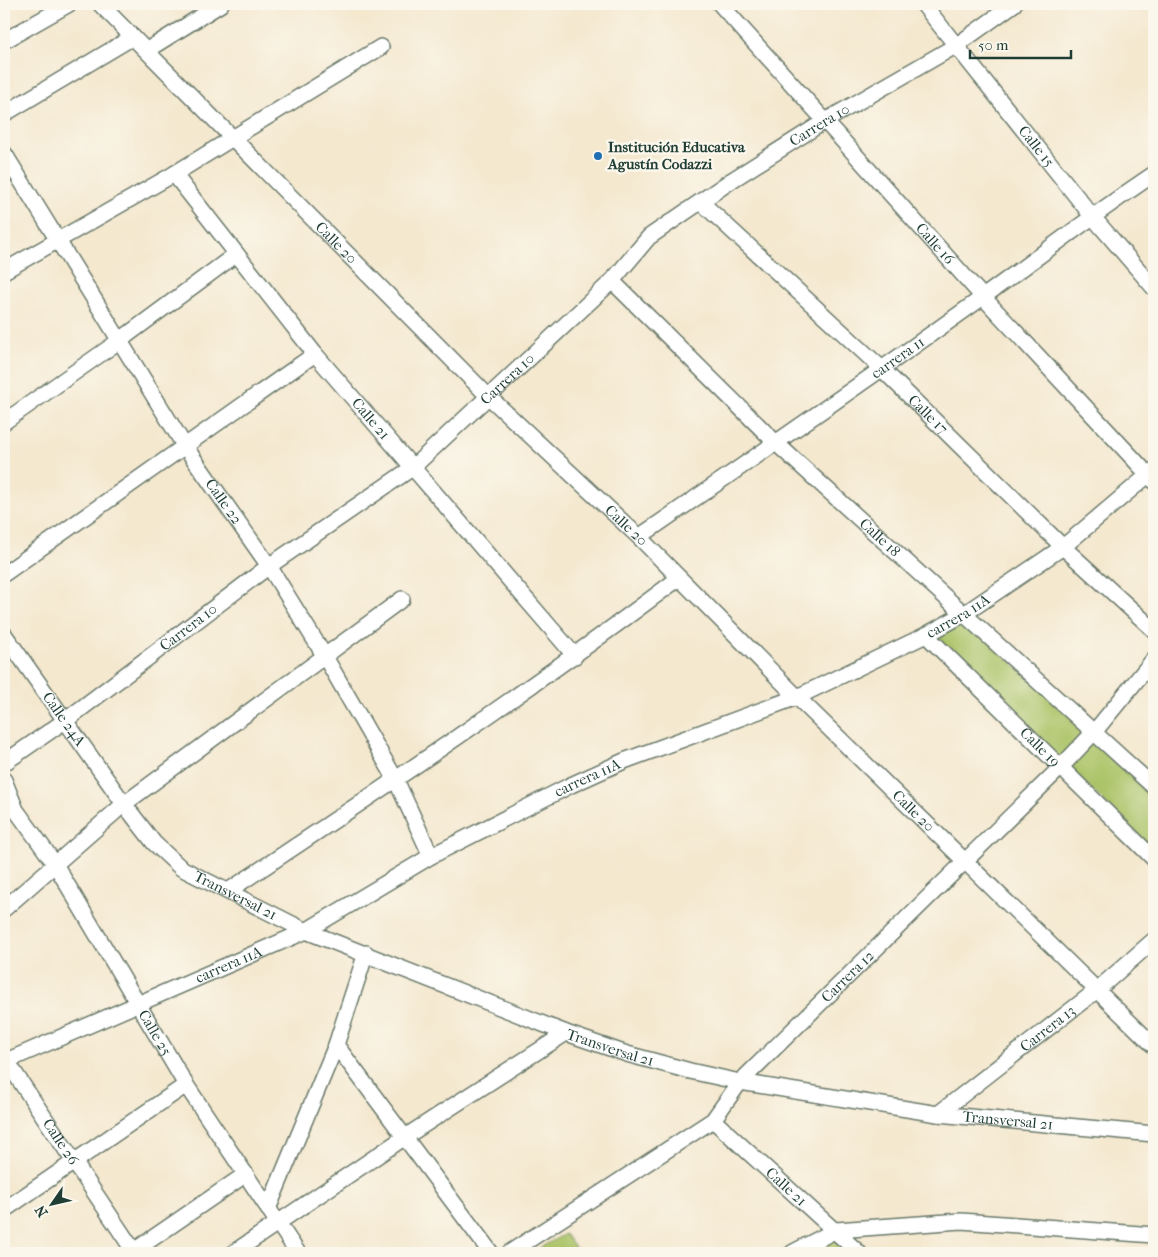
<svg xmlns="http://www.w3.org/2000/svg" width="1158" height="1257" viewBox="0 0 1158 1257" font-family="'IM FELL French Canon',serif">
	<style>
		.green { fill: #acc469; stroke: #66804e }
		.lines { fill: none; stroke-linecap: round; stroke-linejoin: round }
		.minor-casing { stroke: #6a796a; stroke-width: 18 }
		.minor { stroke: #fff; stroke-width: 15 }
		.poi-dot { fill: #1f6fb2; stroke: #fbf7ec; stroke-width: 2 }
		.labels { text-anchor: middle; stroke-width: 5; stroke-linejoin: round; paint-order: stroke }
		.street-label { font-size: 15px; fill: #1f3d34; stroke: #fbf7ec }
		.poi-label { font-size: 15px; font-weight: bold; fill: #1f3d34; stroke: #fbf7ec; text-anchor: start }
	</style>
	<rect width="100%" height="100%" fill="#fbf7ec"/>
	<filter id="ink" filterUnits="userSpaceOnUse"><feTurbulence type="fractalNoise" baseFrequency=".02" numOctaves="2"/><feDisplacementMap in="SourceGraphic" scale="10" xChannelSelector="R" yChannelSelector="G"/><feConvolveMatrix kernelMatrix="1 2 1 2 8 2 1 2 1" color-interpolation-filters="sRGB"/></filter>
	<filter id="wash" filterUnits="userSpaceOnUse"><feTurbulence type="fractalNoise" baseFrequency=".0096" numOctaves="4" result="noise"/><feDisplacementMap in="SourceGraphic" scale="20" xChannelSelector="R" yChannelSelector="G"/><feGaussianBlur stdDeviation="1.12" result="paint"/><feColorMatrix in="noise" values="0 0 0 0 0 0 0 0 0 0 0 0 0 0 0 0 0 1.4 0 .05"/><feComposite in="paint" operator="in"/></filter>
	<g filter="url(#wash)">
		<rect width="100%" height="100%" fill="#f4e8cf"/>
		<g class="green">
			<path d="M964,619L1089,732L1061,761L932,635Z"/>
			<path d="M1095,739L1154,794V852L1068,766Z"/>
			<path d="M565,1234L579,1253H530Z"/>
			<path d="M834,1234L854,1253H797Z"/>
		</g>
	</g>
	<g filter="url(#ink)">
		<g class="lines">
			<g class="minor-casing">
				<g id="minor">
					<path id="s1" d="M100,4L489,397L639,537L797,697L1154,1046"/>
					<path id="s2" d="M720,4L983,297L1154,481"/>
					<path id="s3" d="M923,4L1092,216L1154,288"/>
					<path d="M4,41L69,4"/>
					<path d="M147,50L221,4"/>
					<path d="M4,114L133,37"/>
					<path id="s4" d="M4,153L184,445L269,566L324,655L396,780L431,856"/>
					<path id="s5" d="M174,174L315,354L575,656"/>
					<path id="s6" d="M701,202L881,368L1063,547L1154,630"/>
					<path d="M4,271L174,174L381,47"/>
					<path id="s7" d="M612,281L776,443L1154,787"/>
					<path d="M4,422L119,341L235,255"/>
					<path id="s8" d="M639,537C754,458 869,379 983,297C1040,256 1095,213 1154,174"/>
					<path d="M4,574L315,354"/>
					<path id="s9" d="M4,634L124,804L154,843L181,868L306,931L566,1033L627,1054L690,1071L740,1082L938,1114L1154,1134"/>
					<path id="s10" d="M926,635L1154,859"/>
					<path id="s11" d="M4,763L66,720L269,566L412,468L612,281L649,237L732,180L825,121L957,45L1014,4"/>
					<path id="s12" d="M4,780L16,810L55,864L186,1085L298,1253"/>
					<path d="M228,891C381,790 533,688 679,578"/>
					<path d="M4,909L124,804L402,599"/>
					<path d="M336,1045L491,1253"/>
					<path id="s13" d="M4,1057L135,1253"/>
					<path id="s14" d="M4,1062L306,931L431,856L571,785L624,761L797,697L926,635L964,614L1063,547L1154,470"/>
					<path id="s15" d="M938,1114L1097,990L1154,940"/>
					<path id="s16" d="M713,1120L859,1253"/>
					<path d="M268,1209L336,1045L366,953"/>
					<path d="M4,1210L186,1085"/>
					<path d="M131,1253L246,1174"/>
					<path d="M233,1253L405,1137L566,1033"/>
					<path id="s17" d="M509,1253L713,1120L740,1082L1061,767L1095,731L1154,659"/>
					<path d="M792,1253L836,1230L961,1221L1154,1235"/>
				</g>
			</g>
			<use href="#minor" class="minor"/>
		</g>
	</g>
	<circle class="poi-dot" cx="598" cy="156" r="5"/>
	<g class="labels">
		<g class="street-label">
			<text dy="5" stroke="none"><textPath href="#s11" startOffset="1039">Carrera 10</textPath></text>
			<text dy="5" stroke="none"><textPath href="#s3" startOffset="182">Calle 15</textPath></text>
			<text dy="5" stroke="none"><textPath href="#s1" startOffset="336">Calle 20</textPath></text>
			<text dy="5" stroke="none"><textPath href="#s2" startOffset="322">Calle 16</textPath></text>
			<text dy="5" stroke="none"><textPath href="#s8" startOffset="315">carrera 11</textPath></text>
			<text dy="5" stroke="none"><textPath href="#s11" startOffset="634">Carrera 10</textPath></text>
			<text dy="5" stroke="none"><textPath href="#s6" startOffset="311">Calle 17</textPath></text>
			<text dy="5" stroke="none"><textPath href="#s5" startOffset="314">Calle 21</textPath></text>
			<text dy="5" stroke="none"><textPath href="#s4" startOffset="412">Calle 22</textPath></text>
			<text dy="5" stroke="none"><textPath href="#s1" startOffset="741">Calle 20</textPath></text>
			<text dy="5" stroke="none"><textPath href="#s7" startOffset="371">Calle 18</textPath></text>
			<text dy="5" stroke="none"><textPath href="#s14" startOffset="1055">carrera 11A</textPath></text>
			<text dy="5" stroke="none"><textPath href="#s11" startOffset="229">Carrera 10</textPath></text>
			<text dy="5" stroke="none"><textPath href="#s9" startOffset="104">Calle 24A</textPath></text>
			<text dy="5" stroke="none"><textPath href="#s10" startOffset="160">Calle 19</textPath></text>
			<text dy="5" stroke="none"><textPath href="#s14" startOffset="650">carrera 11A</textPath></text>
			<text dy="5" stroke="none"><textPath href="#s1" startOffset="1146">Calle 20</textPath></text>
			<text dy="5" stroke="none"><textPath href="#s9" startOffset="355">Transversal 21</textPath></text>
			<text dy="5" stroke="none"><textPath href="#s14" startOffset="245">carrera 11A</textPath></text>
			<text dy="5" stroke="none"><textPath href="#s17" startOffset="441">Carrera 12</textPath></text>
			<text dy="5" stroke="none"><textPath href="#s15" startOffset="139">Carrera 13</textPath></text>
			<text dy="5" stroke="none"><textPath href="#s12" startOffset="295">Calle 25</textPath></text>
			<text dy="5" stroke="none"><textPath href="#s9" startOffset="760">Transversal 21</textPath></text>
			<text dy="5" stroke="none"><textPath href="#s9" startOffset="1165">Transversal 21</textPath></text>
			<text dy="5" stroke="none"><textPath href="#s13" startOffset="102">Calle 26</textPath></text>
			<text dy="5" stroke="none"><textPath href="#s16" startOffset="99">Calle 21</textPath></text>
		</g>
		<g class="poi-label">
			<text x="608" y="152">Institución Educativa<tspan x="608" dy="17">Agustín Codazzi</tspan></text>
		</g>
	</g>
	<rect width="1158" height="1257" fill="none" stroke="#fbf7ec" stroke-width="20"/>
	<g transform="translate(52 1204) rotate(236)" stroke="#fbf7ec" stroke-width="4" paint-order="stroke">
	<path d="M0-4L9 19L0 12L-9 19Z" fill="#1f3d34"/>
	<text y="-8" font-size="14" font-weight="bold" text-anchor="middle" fill="#1f3d34">N</text>
	</g>
	<path d="M970 50v8h101v-8" fill="none" stroke="#1f3d34" stroke-width="2.5"/>
	<text x="978" y="50" font-size="15" fill="#1f3d34" stroke="#fbf7ec" stroke-width="4" paint-order="stroke">50 m</text>
</svg>
